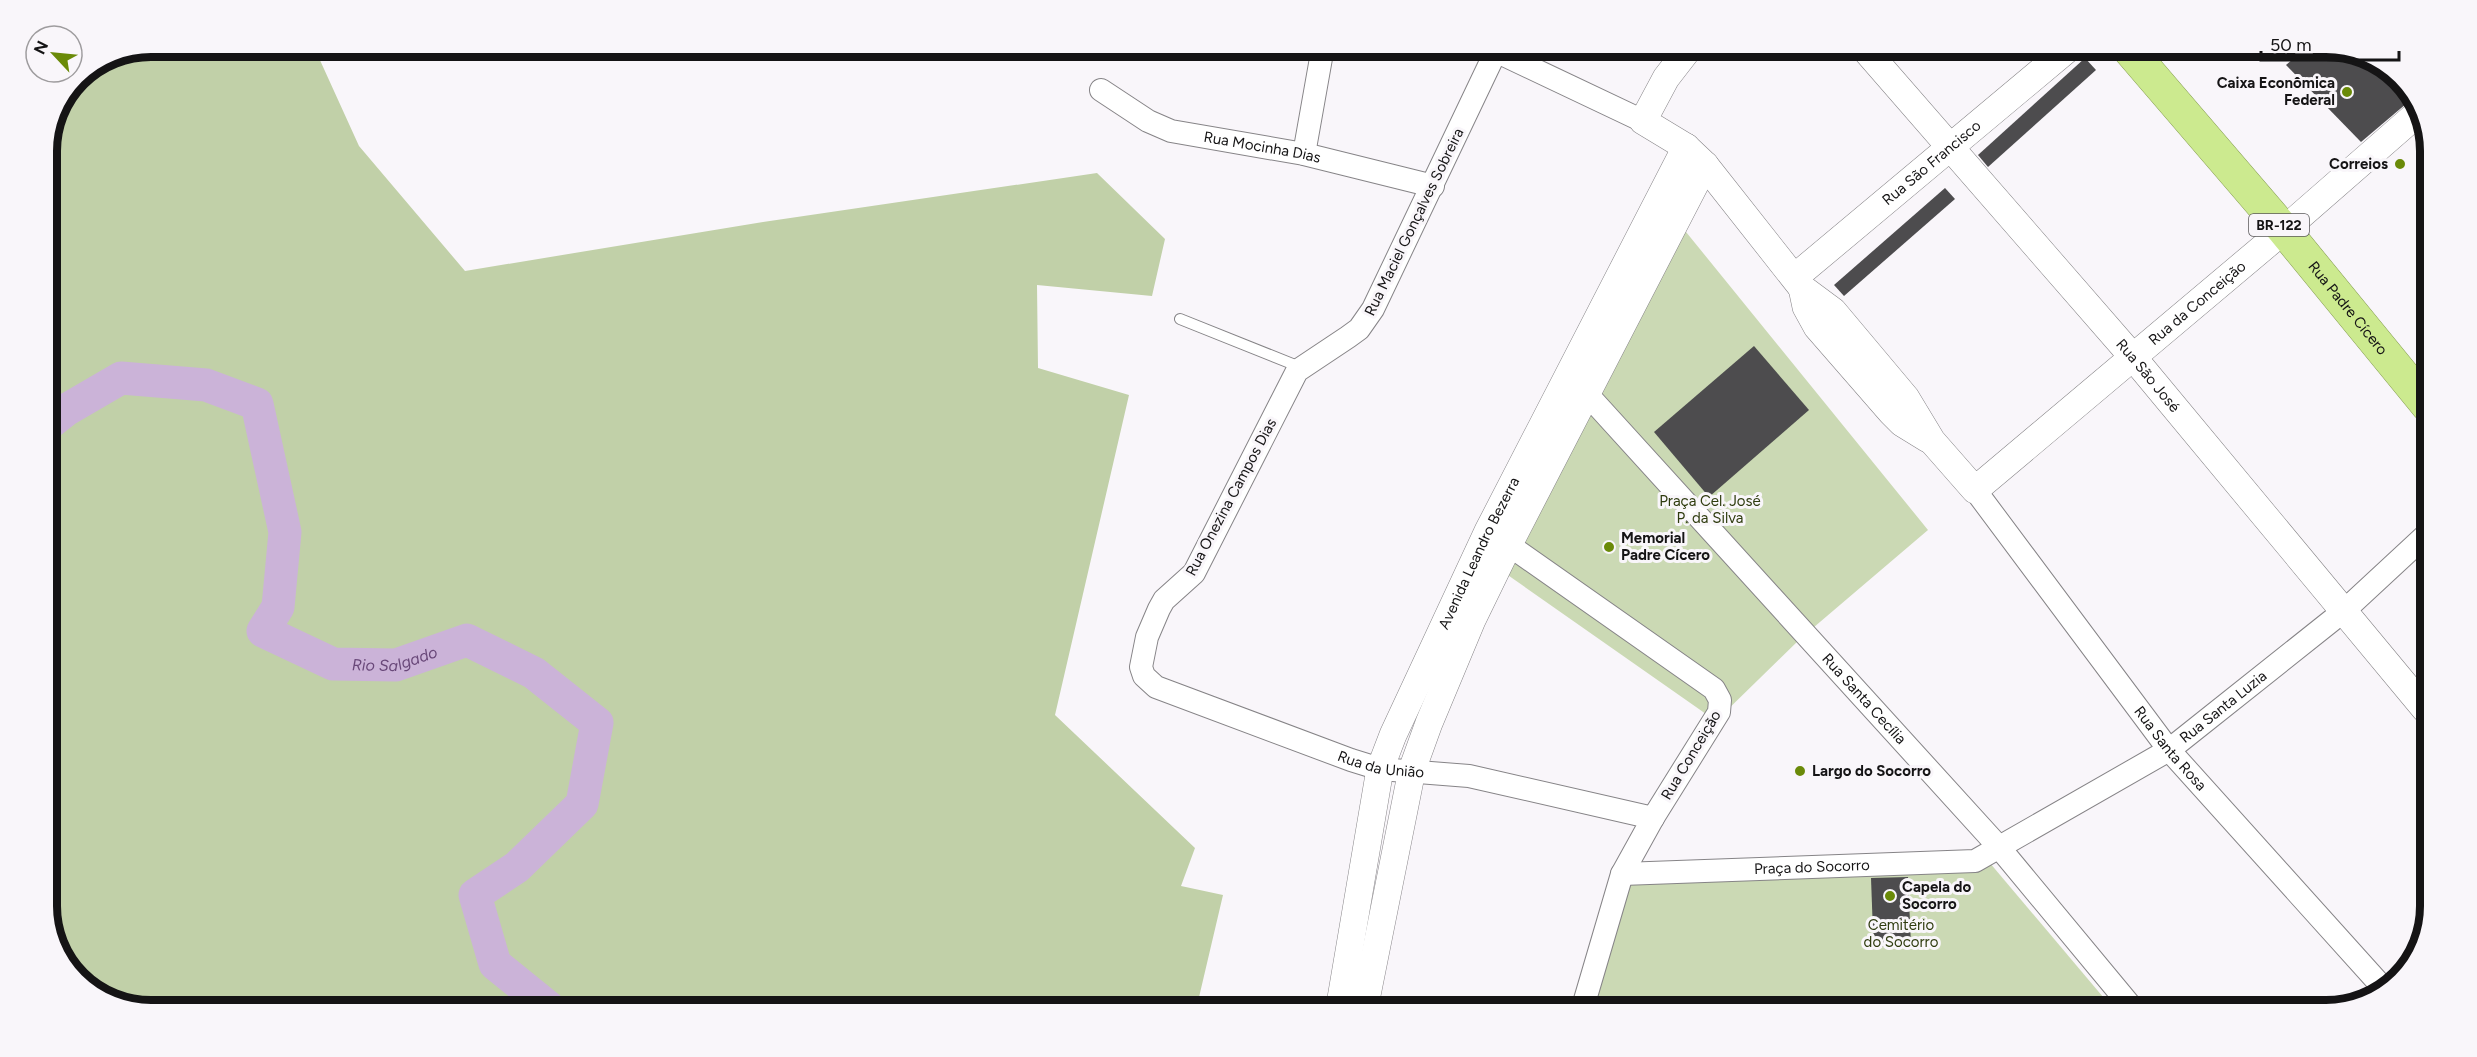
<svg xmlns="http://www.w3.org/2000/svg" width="2477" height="1057" viewBox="0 0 2477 1057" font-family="Figtree,sans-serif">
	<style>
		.green { fill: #cbd9b4 }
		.forest { fill: #c1d0a8 }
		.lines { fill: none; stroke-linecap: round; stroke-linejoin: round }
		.river { stroke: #cbb3d8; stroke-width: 33 }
		.building { fill: #4d4c4e }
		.service-casing { stroke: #868487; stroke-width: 12 }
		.minor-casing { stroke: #868487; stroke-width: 24 }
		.tertiary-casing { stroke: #868487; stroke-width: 28 }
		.trunk-casing { stroke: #849b52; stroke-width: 34 }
		.service { stroke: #fff; stroke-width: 10 }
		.minor { stroke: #fff; stroke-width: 22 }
		.tertiary { stroke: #fff; stroke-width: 27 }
		.trunk { stroke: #ccea8f; stroke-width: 33 }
		.poi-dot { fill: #6a8a08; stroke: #f9f6fa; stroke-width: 2 }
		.labels { text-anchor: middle; stroke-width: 6; stroke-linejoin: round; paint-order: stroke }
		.shield { fill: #f9f6fa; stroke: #59585a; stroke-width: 1.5 }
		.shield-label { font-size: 14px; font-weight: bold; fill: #151415 }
		.poi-label { font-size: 15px; font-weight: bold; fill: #151415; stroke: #f9f6fa; text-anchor: start }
		.street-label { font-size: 15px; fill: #151415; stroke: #f9f6fa }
		.park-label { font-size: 15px; fill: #2f3c0f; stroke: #f9f6fa }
		.water-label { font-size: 16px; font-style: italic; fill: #694879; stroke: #f9f6fa }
		.rim { fill: none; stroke: #151415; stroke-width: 8 }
	</style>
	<rect width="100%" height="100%" fill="#f9f6fa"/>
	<g class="green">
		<path d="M1682,227L1928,530L1800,639L1716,721L1502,571Z"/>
		<path d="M1984,856L2114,1010H1585L1634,874Z"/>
	</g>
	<path class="forest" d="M151,47H314L359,146L465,271L763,222L1097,173L1165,239L1152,296L1037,285L1038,368L1129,395L1055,715L1195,848L1181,886L1223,895L1196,1010H151L112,1003L68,969L47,913V145L77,77L112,54Z"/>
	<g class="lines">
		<path class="river" id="s1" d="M47,425L66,410L121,378L206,385L257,404L285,532L278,607L263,631L333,664L396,665L467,640L534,673L597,723L582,804L517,867L475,895L495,964L552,1010"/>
	</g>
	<g class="building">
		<path d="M2308,46H2326L2365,54L2409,88L2413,98L2361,142L2286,65Z"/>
		<path d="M2085,58L2096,70L1988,167L1978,155Z"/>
		<path d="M1945,188L1955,199L1844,296L1834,285Z"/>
		<path d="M1754,346L1809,410L1709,497L1654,432Z"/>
		<path d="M1908,877L1911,945L1882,947L1873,933L1871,878Z"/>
	</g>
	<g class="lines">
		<g class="service-casing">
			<path id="service" d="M1180,319L1300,367"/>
		</g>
		<g class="minor-casing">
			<g id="minor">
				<path d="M1487,47L1643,121"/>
				<path id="s2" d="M1496,51L1373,309L1359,329L1348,337L1297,371L1194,573L1164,600L1159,609L1147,637L1141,667L1144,676L1156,687L1351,760L1380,769L1469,776L1653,818"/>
				<path id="s3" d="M1101,90L1148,121L1171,131L1304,154L1433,186"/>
				<path d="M1304,154L1323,47"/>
				<path id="s4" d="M1587,394L1998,846L2134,1010"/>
				<path id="s5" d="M1975,490L2169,750L2386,991"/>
				<path d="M1496,536L1714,689L1720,700L1719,712L1653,818L1622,874L1582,1010"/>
				<path id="s6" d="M1622,874L1975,861L2169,750L2345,610L2427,534"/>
			</g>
		</g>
		<g class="tertiary-casing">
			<g id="tertiary">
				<path id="s7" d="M1690,47L1666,78L1643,121L1686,147L1705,165L1802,288L1833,311L1906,398L1932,441L1975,490L2284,230L2418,113"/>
				<path id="s8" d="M1863,47L2132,356L2425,709"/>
				<path id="s9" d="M1795,277L2070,47"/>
				<path d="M1802,288L1806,307L1817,327L1891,412L1902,423L1928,439"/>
				<path id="s10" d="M1339,1010L1380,769L1393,735L1488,531L1686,147"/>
				<path d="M1364,1010L1412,770L1429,723L1472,620L1509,544L1705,165"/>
			</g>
		</g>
		<g class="trunk-casing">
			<g id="trunk">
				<path id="s11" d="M2127,47L2284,230L2428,406"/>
			</g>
		</g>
		<use href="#service" class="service"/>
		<use href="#minor" class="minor"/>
		<use href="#tertiary" class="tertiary"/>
		<use href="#trunk" class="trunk"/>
	</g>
	<g class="poi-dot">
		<circle cx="2347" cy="92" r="6"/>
		<circle cx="2400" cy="164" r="6"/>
		<circle cx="1609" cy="547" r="6"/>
		<circle cx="1800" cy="771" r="6"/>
		<circle cx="1890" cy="896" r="6"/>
	</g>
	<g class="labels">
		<rect class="shield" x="2249" y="214" width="60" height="22" rx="4.5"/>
		<g class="shield-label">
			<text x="2279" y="230">BR-122</text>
		</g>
		<g class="poi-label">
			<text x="2335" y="88" text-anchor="end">Caixa Econômica<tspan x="2335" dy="17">Federal</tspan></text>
			<text x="2388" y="169" text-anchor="end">Correios</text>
			<text x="1621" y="543">Memorial<tspan x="1621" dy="17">Padre Cícero</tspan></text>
			<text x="1812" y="776">Largo do Socorro</text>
			<text x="1902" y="892">Capela do<tspan x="1902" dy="17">Socorro</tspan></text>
		</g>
		<g class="street-label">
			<text dy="5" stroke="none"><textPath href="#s3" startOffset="174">Rua Mocinha Dias</textPath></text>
			<text dy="5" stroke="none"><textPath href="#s9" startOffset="178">Rua São Francisco</textPath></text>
			<text transform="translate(1414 222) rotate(-64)" y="5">Rua Maciel Gonçalves Sobreira</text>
			<text dy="5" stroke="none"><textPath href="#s7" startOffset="879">Rua da Conceição</textPath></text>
			<text dy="5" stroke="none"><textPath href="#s11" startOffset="342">Rua Padre Cícero</textPath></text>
			<text dy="5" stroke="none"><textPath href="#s8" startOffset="435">Rua São José</textPath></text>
			<text transform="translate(1231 497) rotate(-62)" y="5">Rua Onezina Campos Dias</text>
			<text dy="5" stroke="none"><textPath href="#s10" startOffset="482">Avenida Leandro Bezerra</textPath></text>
			<text dy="5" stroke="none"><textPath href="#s4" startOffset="412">Rua Santa Cecília</textPath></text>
			<text dy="5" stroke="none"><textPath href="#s6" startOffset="646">Rua Santa Luzia</textPath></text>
			<text dy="5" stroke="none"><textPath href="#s5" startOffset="324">Rua Santa Rosa</textPath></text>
			<text transform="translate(1691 755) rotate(-59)" y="5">Rua Conceição</text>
			<text dy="5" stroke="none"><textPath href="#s2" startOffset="988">Rua da União</textPath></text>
			<text dy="5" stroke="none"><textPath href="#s6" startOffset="190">Praça do Socorro</textPath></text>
		</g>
		<g class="park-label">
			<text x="1710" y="506">Praça Cel. José<tspan x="1710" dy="17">P. da Silva</tspan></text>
			<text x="1901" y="930">Cemitério<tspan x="1901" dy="17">do Socorro</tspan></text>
		</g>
		<g class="water-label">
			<text dy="6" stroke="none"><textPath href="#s1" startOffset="602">Rio Salgado</textPath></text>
		</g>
	</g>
	<path d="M0 0H2477V1057H0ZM151 57H2326A94 94 0 0 1 2420 151V906A94 94 0 0 1 2326 1000H151A94 94 0 0 1 57 906V151A94 94 0 0 1 151 57Z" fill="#f9f6fa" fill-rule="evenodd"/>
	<path class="rim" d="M151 57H2326A94 94 0 0 1 2420 151V906A94 94 0 0 1 2326 1000H151A94 94 0 0 1 57 906V151A94 94 0 0 1 151 57Z"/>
	<g transform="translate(54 54) rotate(296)"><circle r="28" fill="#f9f6fa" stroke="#9e9c9e" stroke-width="1.5"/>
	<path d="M0-4.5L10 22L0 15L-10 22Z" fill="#6a8a08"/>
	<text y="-9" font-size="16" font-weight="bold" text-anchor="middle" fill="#151415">N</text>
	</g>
	<path d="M2261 51v9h138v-9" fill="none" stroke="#151415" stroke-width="3"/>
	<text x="2270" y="51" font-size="18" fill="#151415" stroke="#f9f6fa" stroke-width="4.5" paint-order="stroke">50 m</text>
</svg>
